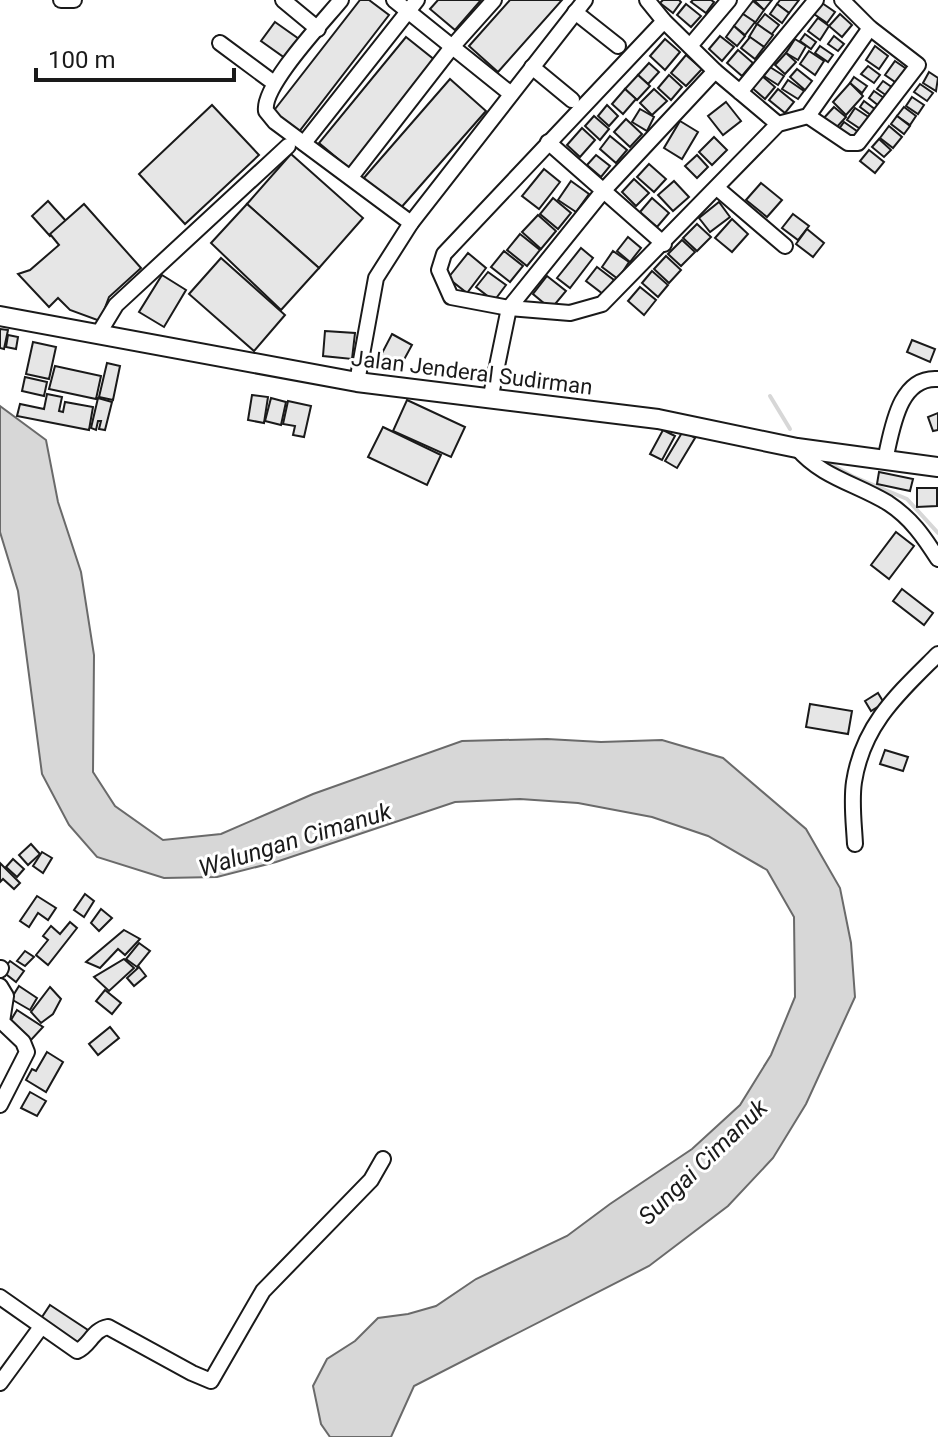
<svg xmlns="http://www.w3.org/2000/svg" width="938" height="1437" viewBox="0 0 938 1437" font-family="Roboto,sans-serif">
	<style>
		.water { fill: #d7d7d7; stroke: #6a6a6a; stroke-width: 2 }
		.lines { fill: none; stroke-linecap: round; stroke-linejoin: round }
		.stream { stroke: #d7d7d7; stroke-width: 4 }
		.building { fill: #e6e6e6; stroke: #1a1a1a; stroke-width: 2 }
		.minor-casing { stroke: #1a1a1a; stroke-width: 18 }
		.major-casing { stroke: #1a1a1a; stroke-width: 22 }
		.minor { stroke: #fff; stroke-width: 14 }
		.major { stroke: #fff; stroke-width: 18 }
		.labels { text-anchor: middle; stroke-width: 6; stroke-linejoin: round; paint-order: stroke }
		.street-label { font-size: 22px; fill: #1a1a1a; stroke: #fff }
		.water-label { font-size: 24px; font-style: italic; fill: #1a1a1a; stroke: #fff }
	</style>
	<rect width="100%" height="100%" fill="#fff"/>
	<path class="water" d="M0,406L46,440L58,502L81,572L94,655L93,772L115,806L163,840L221,834L313,794L462,741L547,739L601,742L662,740L723,758L806,829L840,888L851,943L855,997L806,1104L773,1158L728,1206L649,1266L414,1386L391,1437H330L321,1424L313,1386L327,1359L355,1341L378,1318L408,1314L436,1306L476,1279L567,1236L610,1204L692,1149L740,1105L771,1055L795,997L794,917L767,870L708,836L652,817L578,803L520,799L455,802L276,862L217,877L164,878L97,857L69,825L42,774L18,591L0,532Z"/>
	<g class="lines">
		<g class="stream">
			<path d="M770,396L790,429"/>
			<path d="M824,460L852,476L907,499L938,533"/>
		</g>
	</g>
	<g class="building">
		<path d="M360,0H369L389,15L298,133L272,113Z"/>
		<path d="M438,0H481L455,30L430,9Z"/>
		<path d="M510,0H562L498,72L469,46Z"/>
		<path d="M663,0H679L681,2L673,13L660,3Z"/>
		<path d="M693,0H711L714,2L706,13L691,2Z"/>
		<path d="M754,0H772L764,10Z"/>
		<path d="M780,0H799L789,13L777,4Z"/>
		<path d="M753,1L764,10L755,23L743,14Z"/>
		<path d="M822,3L835,12L827,23L814,14Z"/>
		<path d="M686,4L701,16L691,27L677,15Z"/>
		<path d="M777,4L789,13L782,23L770,14Z"/>
		<path d="M743,14L755,22L745,35L734,26Z"/>
		<path d="M765,14L779,25L771,35L757,24Z"/>
		<path d="M840,14L852,25L842,37L829,26Z"/>
		<path d="M818,18L829,26L820,40L808,31Z"/>
		<path d="M275,22L299,39L285,58L261,41Z"/>
		<path d="M757,24L773,35L764,47L749,37Z"/>
		<path d="M734,26L745,36L737,46L726,37Z"/>
		<path d="M805,34L816,42L811,49L800,41Z"/>
		<path d="M720,36L734,47L722,61L709,49Z"/>
		<path d="M834,36L844,44L838,51L828,44Z"/>
		<path d="M406,37L436,61L349,168L319,143Z"/>
		<path d="M750,37L764,47L755,59L741,48Z"/>
		<path d="M665,39L680,52L665,70L650,56Z"/>
		<path d="M795,39L806,46L798,60L786,53Z"/>
		<path d="M820,46L833,55L828,62L815,53Z"/>
		<path d="M875,46L888,56L879,69L866,60Z"/>
		<path d="M738,50L753,63L742,76L727,63Z"/>
		<path d="M809,51L824,61L815,75L800,64Z"/>
		<path d="M786,53L796,62L785,74L775,65Z"/>
		<path d="M686,55L702,69L686,86L671,73Z"/>
		<path d="M895,61L908,70L898,84L885,75Z"/>
		<path d="M649,63L659,72L648,84L638,75Z"/>
		<path d="M868,66L880,75L874,83L861,74Z"/>
		<path d="M770,67L784,76L778,85L764,76Z"/>
		<path d="M797,69L812,81L805,90L790,77Z"/>
		<path d="M929,72L938,78L936,91L923,83Z"/>
		<path d="M638,75L650,86L637,100L625,89Z"/>
		<path d="M669,75L682,87L671,100L658,88Z"/>
		<path d="M761,75L775,87L765,99L751,87Z"/>
		<path d="M854,77L867,86L862,93L850,83Z"/>
		<path d="M450,79L486,111L399,210L363,179Z"/>
		<path d="M788,80L804,91L798,99L782,89Z"/>
		<path d="M883,81L893,88L887,96L877,89Z"/>
		<path d="M850,83L863,96L846,115L833,102Z"/>
		<path d="M920,84L933,93L927,101L914,92Z"/>
		<path d="M625,89L636,99L623,114L612,104Z"/>
		<path d="M654,89L667,101L652,115L640,103Z"/>
		<path d="M778,89L794,102L785,113L769,100Z"/>
		<path d="M874,91L884,98L879,106L869,98Z"/>
		<path d="M912,97L924,105L918,114L906,106Z"/>
		<path d="M864,101L876,110L872,116L860,107Z"/>
		<path d="M726,102L741,121L723,135L708,116Z"/>
		<path d="M212,105L259,155L185,224L139,174Z"/>
		<path d="M607,105L618,116L609,126L598,116Z"/>
		<path d="M834,107L846,117L835,129L823,119Z"/>
		<path d="M904,107L916,116L910,125L897,116Z"/>
		<path d="M855,108L870,118L862,130L847,120Z"/>
		<path d="M640,109L654,117L647,131L632,122Z"/>
		<path d="M594,116L609,129L600,140L585,126Z"/>
		<path d="M897,116L910,126L904,134L891,124Z"/>
		<path d="M626,119L642,134L630,147L614,132Z"/>
		<path d="M680,121L698,132L682,159L664,148Z"/>
		<path d="M844,122L861,134L855,140L839,129Z"/>
		<path d="M889,126L902,137L893,148L880,138Z"/>
		<path d="M582,128L595,140L580,157L567,145Z"/>
		<path d="M610,136L627,150L616,163L600,149Z"/>
		<path d="M714,137L727,150L712,165L699,152Z"/>
		<path d="M879,139L891,150L884,157L872,147Z"/>
		<path d="M869,150L884,162L875,173L860,161Z"/>
		<path d="M291,154L363,218L319,268L247,204Z"/>
		<path d="M596,155L610,166L601,177L587,165Z"/>
		<path d="M697,155L708,167L697,178L685,166Z"/>
		<path d="M649,164L666,179L654,192L637,177Z"/>
		<path d="M544,169L560,182L539,209L522,196Z"/>
		<path d="M634,179L649,193L636,206L622,192Z"/>
		<path d="M571,181L589,194L576,212L558,200Z"/>
		<path d="M674,181L689,197L673,211L658,195Z"/>
		<path d="M761,183L782,200L767,217L746,200Z"/>
		<path d="M553,198L571,213L558,229L540,214Z"/>
		<path d="M652,198L669,213L657,227L640,212Z"/>
		<path d="M48,201L66,221L50,236L32,216Z"/>
		<path d="M719,202L730,217L710,232L699,218Z"/>
		<path d="M84,204L141,268L109,297L100,321L70,310L58,298L49,307L18,274L30,270L59,245L50,234Z"/>
		<path d="M247,204L319,268L281,310L211,243Z"/>
		<path d="M793,214L809,226L798,240L782,228Z"/>
		<path d="M538,215L556,231L541,249L522,232Z"/>
		<path d="M732,219L748,234L732,252L715,238Z"/>
		<path d="M697,224L711,237L697,251L683,238Z"/>
		<path d="M807,229L824,243L813,257L796,244Z"/>
		<path d="M520,234L540,250L527,266L507,250Z"/>
		<path d="M628,237L641,248L630,262L617,251Z"/>
		<path d="M682,240L695,252L681,266L668,254Z"/>
		<path d="M581,248L593,258L570,288L557,278Z"/>
		<path d="M504,251L523,266L510,282L491,267Z"/>
		<path d="M613,251L629,262L618,279L602,267Z"/>
		<path d="M468,253L486,268L467,293L448,278Z"/>
		<path d="M666,256L681,270L669,283L654,269Z"/>
		<path d="M221,258L285,315L254,351L189,294Z"/>
		<path d="M597,267L614,280L603,294L586,281Z"/>
		<path d="M652,271L668,285L658,297L642,283Z"/>
		<path d="M488,272L506,285L494,301L476,287Z"/>
		<path d="M162,275L186,290L164,327L139,312Z"/>
		<path d="M547,276L566,291L551,309L533,294Z"/>
		<path d="M640,287L656,300L644,315L628,301Z"/>
		<path d="M0,329L8,330L4,349L0,348Z"/>
		<path d="M325,331L355,333L352,359L323,356Z"/>
		<path d="M392,334L412,345L400,367L380,357Z"/>
		<path d="M8,335L18,337L16,349L6,347Z"/>
		<path d="M912,340L935,349L930,362L907,352Z"/>
		<path d="M33,342L56,347L49,379L26,374Z"/>
		<path d="M107,363L120,366L113,400L99,397Z"/>
		<path d="M55,366L101,376L96,399L49,389Z"/>
		<path d="M25,377L47,382L44,396L22,391Z"/>
		<path d="M47,394L62,397L59,411L63,412L65,402L93,407L89,430L17,416L20,404L44,409Z"/>
		<path d="M252,395L268,397L264,423L248,420Z"/>
		<path d="M98,398L112,402L105,430L99,429L101,421H98L96,430L91,428Z"/>
		<path d="M271,398L286,402L281,425L265,421Z"/>
		<path d="M407,400L465,427L451,457L393,431Z"/>
		<path d="M288,401L311,406L304,437L293,435L295,426L283,424Z"/>
		<path d="M938,413V430L933,431L928,417Z"/>
		<path d="M383,427L441,455L427,485L368,457Z"/>
		<path d="M663,430L675,436L662,460L650,454Z"/>
		<path d="M683,431L695,438L677,468L665,461Z"/>
		<path d="M879,472L913,479L910,491L877,484Z"/>
		<path d="M917,488H937V506L917,507Z"/>
		<path d="M896,532L914,546L889,579L871,565Z"/>
		<path d="M902,589L933,613L924,625L893,601Z"/>
		<path d="M878,693L884,703L871,711L865,701Z"/>
		<path d="M810,704L852,711L848,734L806,727Z"/>
		<path d="M885,750L908,757L903,771L880,764Z"/>
		<path d="M31,844L40,854L28,865L19,855Z"/>
		<path d="M42,852L52,858L43,873L33,866Z"/>
		<path d="M13,859L24,869L17,877L6,867Z"/>
		<path d="M0,863L20,883L14,889L3,879L0,882Z"/>
		<path d="M85,894L94,901L84,917L74,910Z"/>
		<path d="M37,896L56,908L48,920L38,913L29,927L20,921Z"/>
		<path d="M101,909L112,918L99,931L91,923Z"/>
		<path d="M70,922L77,928L48,965L36,955L48,940L43,936L51,926L60,934Z"/>
		<path d="M124,930L140,939L125,955L118,949L100,968L86,962Z"/>
		<path d="M139,943L150,951L137,967L126,959Z"/>
		<path d="M25,951L34,957L25,966L17,961Z"/>
		<path d="M124,959L134,968L109,991L94,977Z"/>
		<path d="M10,961L24,971L16,982L2,971Z"/>
		<path d="M139,967L146,976L134,986L127,978Z"/>
		<path d="M19,986L37,998L30,1010L11,999Z"/>
		<path d="M50,987L61,999L53,1014L41,1023L31,1012Z"/>
		<path d="M105,990L121,1003L112,1014L96,1001Z"/>
		<path d="M17,1010L43,1027L31,1040L8,1025Z"/>
		<path d="M110,1027L119,1038L98,1055L89,1044Z"/>
		<path d="M47,1052L63,1062L46,1092L26,1080L32,1069L36,1071Z"/>
		<path d="M30,1092L46,1101L37,1116L21,1108Z"/>
		<path d="M50,1305L91,1332L79,1349L40,1320Z"/>
	</g>
	<g class="lines">
		<g class="minor-casing">
			<g id="minor">
				<path d="M61,0H74"/>
				<path d="M283,0L318,29"/>
				<path d="M341,0C323,22 262,86 266,111L275,122L411,223"/>
				<path d="M394,0L511,94"/>
				<path d="M647,0L664,21L715,71L778,124"/>
				<path d="M575,12L618,46"/>
				<path d="M664,21L444,254L439,270L451,297L509,308L570,313L602,304L778,124L808,116L870,28"/>
				<path d="M220,43L274,83"/>
				<path d="M690,46L729,0"/>
				<path d="M532,67L572,100"/>
				<path d="M740,92L816,0"/>
				<path d="M808,116L848,143H858L918,65L870,28L842,0"/>
				<path d="M548,142L664,244"/>
				<path d="M304,143L417,0"/>
				<path d="M351,177L452,47L494,0"/>
				<path d="M717,188L785,246"/>
				<path d="M99,333L116,305L288,146"/>
				<path d="M357,382L376,278L411,223L585,0"/>
				<path d="M490,400L509,308L604,190L715,71"/>
				<path d="M797,448C821,477 857,484 888,503C911,518 924,537 938,559"/>
				<path d="M885,460C892,431 898,376 938,379"/>
				<path d="M855,844C854,824 851,802 854,782C863,724 899,693 938,654"/>
				<path d="M0,970L1,968"/>
				<path d="M0,986L6,996L2,1022L23,1042L27,1052L0,1105"/>
				<path d="M0,1297L77,1351C90,1346 92,1330 108,1327L192,1373L211,1381L263,1291L371,1180L383,1159"/>
				<path d="M0,1383L41,1327"/>
			</g>
		</g>
		<g class="major-casing">
			<path id="major" d="M0,316L357,382L658,419L797,448L938,467"/>
		</g>
		<use href="#minor" class="minor"/>
		<use href="#major" class="major"/>
	</g>
	<g class="labels">
		<g class="street-label">
			<text transform="translate(472 372) rotate(7)" y="8">Jalan Jenderal Sudirman</text>
		</g>
		<g class="water-label">
			<text transform="translate(295 840) rotate(-17)" y="8">Walungan Cimanuk</text>
			<text transform="translate(703 1162) rotate(-44)" y="8">Sungai Cimanuk</text>
		</g>
	</g>
	<path d="M36 68v12h198v-12" fill="none" stroke="#1a1a1a" stroke-width="4"/>
	<text x="48" y="68" font-size="24" fill="#1a1a1a" stroke="#ffffff" stroke-width="6" paint-order="stroke">100 m</text>
</svg>
